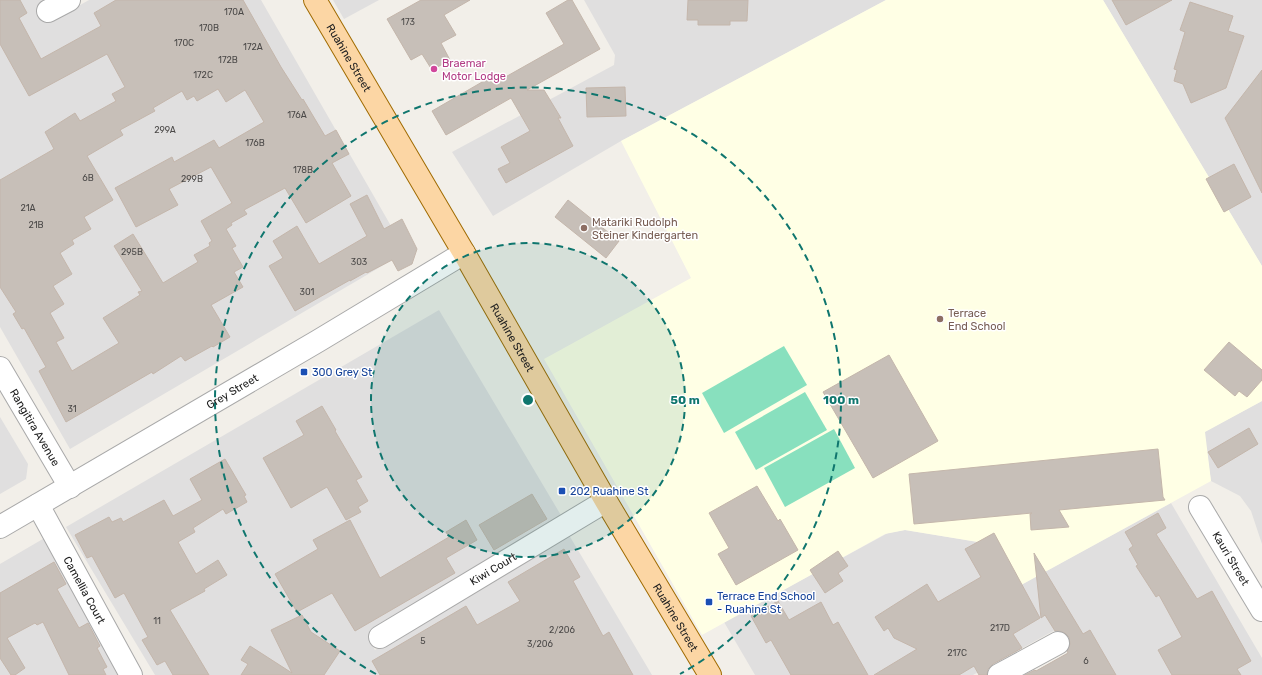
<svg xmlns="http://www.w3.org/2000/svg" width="1262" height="675" viewBox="0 0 1262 675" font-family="Rubik,sans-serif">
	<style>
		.residential { fill: #e0dfdf }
		.education { fill: #ffffe5 }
		.pitch { fill: #88e0be }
		.building { fill: #c7bfb8; stroke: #c4b6ab; fill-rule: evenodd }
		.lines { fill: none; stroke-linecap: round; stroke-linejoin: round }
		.minor-casing { stroke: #a9a9a9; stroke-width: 24 }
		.major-casing { stroke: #a06b00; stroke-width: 24 }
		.minor { stroke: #fff; stroke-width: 22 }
		.major { stroke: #fcd6a4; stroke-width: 22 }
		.ring { fill: none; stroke: #0f766e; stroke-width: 2; stroke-dasharray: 7 5 }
		.hotel-dot { fill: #d1479c; stroke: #fff; stroke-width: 1.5 }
		.education-dot { fill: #8d6e63; stroke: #fff; stroke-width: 1.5 }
		.transit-dot { fill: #1a4fb4; stroke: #fff; stroke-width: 1.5 }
		.labels { text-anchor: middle; stroke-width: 3; stroke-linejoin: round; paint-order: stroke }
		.number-label { font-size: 9px; fill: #4b4948 }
		.street-label { font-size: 11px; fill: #222; stroke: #fff }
		.hotel-label { font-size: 11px; fill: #b23c85; stroke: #fff; text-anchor: start }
		.education-label { font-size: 11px; fill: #785e54; stroke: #fff; text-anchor: start }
		.transit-label { font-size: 11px; fill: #164399; stroke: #fff; text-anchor: start }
		.centre { fill: #0f766e; stroke: #fff; stroke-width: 2 }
		.ring-label { font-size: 12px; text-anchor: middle; font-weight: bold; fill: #0f766e; stroke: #fff; stroke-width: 3; stroke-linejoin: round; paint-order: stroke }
	</style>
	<rect width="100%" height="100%" fill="#f2efe9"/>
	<g class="residential">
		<path d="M0,0H51L41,6L50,22L89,0H261L406,252L70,449L0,327Z"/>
		<path d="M333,0H379L344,19Z"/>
		<path d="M584,0H886L621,141L493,216L452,152L614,65L615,55Z"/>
		<path d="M1103,0H1262V266Z"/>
		<path d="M439,310L565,522L371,643L375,650L569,535L652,675H155L66,527Z"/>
		<path d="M1262,401V544L1251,511L1240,496L1211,481L1204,432Z"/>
		<path d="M0,417L28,464L26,479L0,494Z"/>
		<path d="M1171,503L1262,658V675H1028L1070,652L1057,629L973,675H755L724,622L888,533L905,530L978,542L1012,590Z"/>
		<path d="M48,536L127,675H0V564Z"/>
	</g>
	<path class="education" d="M886,0H1103L1262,266V401L1205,432L1211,481L1012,590L978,542L905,530L885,534L702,635L544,359L691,278L621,141Z"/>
	<g class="pitch">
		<path d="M784,346L807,385L724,433L702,393Z"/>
		<path d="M805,392L827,430L756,470L735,432Z"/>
		<path d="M834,429L855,468L785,507L764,468Z"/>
	</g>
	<g class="building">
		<path d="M0,0H20L27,13L19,18L41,59L101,26L94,13L116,0H243L281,67L302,100L303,99L325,136L336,130L349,154L332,163L351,196L306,223L285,188L244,210L247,214L231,223L232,225L226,229L236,246L232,248L243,267L234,272L243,287L211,305L230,337L213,347L212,346L185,361L181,356L153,374L152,372L66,422L39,371L46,367L24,328L22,329L13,314L16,312L0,287V180L54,149L45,132L75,113L80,121L116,101L112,94L125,87L107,54L29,96L0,44ZM218,89L226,102L245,90L264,122L219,148L214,140L174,162L172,157L115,188L136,227L178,205L169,189L211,167L232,203L201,221L212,241L209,243L210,246L194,255L198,262L163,283L133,234L114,246L142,291L138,292L140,295L103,318L119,343L72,371L56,342L64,338L50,313L64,304L53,286L72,274L60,253L74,244L72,240L91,229L84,217L113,200L87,156L123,135L120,130L155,111L153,108L182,91L187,100L194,96L197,101Z"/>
		<path d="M421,0H470L444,15L456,35L441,43L450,60L432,70L422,54L411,60L387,19Z"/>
		<path d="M568,0H572L600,49L527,90H544L561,118H558L573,146L506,183L498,169L510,163L501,147L530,131L511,98L446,135L432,111L489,78L493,84L564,44L546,13Z"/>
		<path d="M688,0H748L747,21H730V25H698V20H687Z"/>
		<path d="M1112,0H1172L1126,25Z"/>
		<path d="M1190,2L1233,16L1228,31L1244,36L1226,88L1191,103L1183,84L1174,81L1177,70L1174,69L1185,32L1180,30Z"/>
		<path d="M1262,70V193L1225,118Z"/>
		<path d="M625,87L626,116L587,117L586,88Z"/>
		<path d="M1234,164L1251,197L1224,212L1206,179Z"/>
		<path d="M367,195L384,229L402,219L417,249L412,264L398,271L392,260L367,273L366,272L350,281V280L295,311L269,266L283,258L273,241L297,226L319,264L367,236L350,204Z"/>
		<path d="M568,200L619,241L606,258L555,217Z"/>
		<path d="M1229,342L1262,370V380L1247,397L1239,391L1235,396L1204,370Z"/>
		<path d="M889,355L938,441L873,478L823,392Z"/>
		<path d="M322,406L336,430L335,431L362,477L356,480L368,501L358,507L361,512L346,520L327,487L291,508L263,458L304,435L296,421Z"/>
		<path d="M1249,428L1258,444L1218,468L1208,452Z"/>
		<path d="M1158,449L1163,497L1165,500L1059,510L1069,527L1031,530L1030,514L1032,513L914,524L909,474Z"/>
		<path d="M225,459L246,495L244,496L247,502L226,514L223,509L193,528L195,532L178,542L196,574L218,560L227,575L204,589L205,591L170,610L209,675H173L165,661L157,665L142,640L148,637L124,593L115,598L92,556L87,558L75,535L109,517L112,522L121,518L123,522L164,500L173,516L202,500L190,479Z"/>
		<path d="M757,486L778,521L780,519L798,550L736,585L718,554L729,548L709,513Z"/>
		<path d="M532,494L547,519L494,550L479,525Z"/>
		<path d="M1158,513L1166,528L1156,534L1197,599L1212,591L1251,661L1237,669L1241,675H1172L1158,650L1182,637L1159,595L1156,597L1136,566L1138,565L1129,549L1133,546L1125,532Z"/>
		<path d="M350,520L380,578L449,537L446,532L466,520L477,540L446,558L455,573L355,631L332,593L297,612L275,574L318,549L313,540Z"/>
		<path d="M994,533L1040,618L1013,634L1022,648L993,664L988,669L987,675H979L974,666L959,675H874L917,649L894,638L888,628L884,631L875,617L927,584L938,602L981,577L965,549Z"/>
		<path d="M564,549L580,577L573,581L603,636L609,632L633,675H380L372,661L466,606L477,625L520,601L508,582Z"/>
		<path d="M838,551L848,566L838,573L843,581L825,593L810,570Z"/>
		<path d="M1034,553L1083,634L1090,630L1116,675H1025L1035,670L1036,671L1068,653L1067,651L1070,644L1069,637L1065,633L1059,631H1055L1045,615L1041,618Z"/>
		<path d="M54,562L66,584L57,589L79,628L88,623L100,646L97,648L107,667L103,669L106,675H69L43,622L37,625L35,623L7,638L25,668L15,675H11L0,658V593Z"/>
		<path d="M778,601L789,620L821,602L833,625L838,622L868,675H791L771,640L766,643L751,616Z"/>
		<path d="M302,615L311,632L340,651L324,675H241L248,664L241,660L250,646L292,673L271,630Z"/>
	</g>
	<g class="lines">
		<g class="minor-casing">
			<g id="minor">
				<path d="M48,11L69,0"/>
				<path id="s1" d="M0,368L70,487"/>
				<path id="s2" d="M38,505L131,675"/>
				<path id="s3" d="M1200,507L1262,610"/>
				<path id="s4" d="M0,527L318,341L464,253"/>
				<path id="s5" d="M380,637L606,501"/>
				<path d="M999,675L1058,643"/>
			</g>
		</g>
		<g class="major-casing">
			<g id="major">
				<path id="s6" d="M315,0L464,253L606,501L710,675"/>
			</g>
		</g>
		<use href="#minor" class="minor"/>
		<use href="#major" class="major"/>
	</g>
	<circle cx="528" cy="400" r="157" fill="#0f766e" fill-opacity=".12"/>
	<g class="ring">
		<circle cx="528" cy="400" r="157"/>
		<path d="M376 674A313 313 0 1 1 680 674"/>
	</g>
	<circle class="hotel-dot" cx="434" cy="69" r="4"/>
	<g class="education-dot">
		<circle cx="584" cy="228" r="4"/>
		<circle cx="940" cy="319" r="4"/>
	</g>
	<g class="transit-dot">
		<rect x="300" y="368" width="8" height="8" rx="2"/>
		<rect x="558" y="487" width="8" height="8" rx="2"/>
		<rect x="705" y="598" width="8" height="8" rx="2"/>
	</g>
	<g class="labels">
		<g class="number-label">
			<text x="234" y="15">170A</text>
			<text x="408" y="25">173</text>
			<text x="209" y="31">170B</text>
			<text x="184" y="46">170C</text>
			<text x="253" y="50">172A</text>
			<text x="228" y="63">172B</text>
			<text x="203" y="78">172C</text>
			<text x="297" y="118">176A</text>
			<text x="165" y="133">299A</text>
			<text x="255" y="146">176B</text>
			<text x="303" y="173">178B</text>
			<text x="88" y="181">6B</text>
			<text x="192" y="182">299B</text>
			<text x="28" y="211">21A</text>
			<text x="36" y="228">21B</text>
			<text x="132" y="255">295B</text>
			<text x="359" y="265">303</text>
			<text x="307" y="295">301</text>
			<text x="72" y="412">31</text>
			<text x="157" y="624">11</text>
			<text x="1000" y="631">217D</text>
			<text x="562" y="633">2/206</text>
			<text x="423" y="644">5</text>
			<text x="540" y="647">3/206</text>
			<text x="957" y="656">217C</text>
			<text x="1086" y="664">6</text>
		</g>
		<g class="street-label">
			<text dy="4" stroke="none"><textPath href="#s6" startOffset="67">Ruahine Street</textPath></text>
			<text dy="4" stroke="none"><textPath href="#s6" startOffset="391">Ruahine Street</textPath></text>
			<text dy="4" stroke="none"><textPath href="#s4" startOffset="269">Grey Street</textPath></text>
			<text dy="4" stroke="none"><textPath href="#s1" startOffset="69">Rangitira Avenue</textPath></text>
			<text dy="4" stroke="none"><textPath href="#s3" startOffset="60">Kauri Street</textPath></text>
			<text dy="4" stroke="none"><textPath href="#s5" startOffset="132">Kiwi Court</textPath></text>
			<text dy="4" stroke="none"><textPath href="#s2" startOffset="97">Camellia Court</textPath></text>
			<text dy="4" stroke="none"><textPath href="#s6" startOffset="715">Ruahine Street</textPath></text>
		</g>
		<g class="hotel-label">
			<text x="442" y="67">Braemar<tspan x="442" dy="13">Motor Lodge</tspan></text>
		</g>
		<g class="education-label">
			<text x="592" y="226">Matariki Rudolph<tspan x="592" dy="13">Steiner Kindergarten</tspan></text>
			<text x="948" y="317">Terrace<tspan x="948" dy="13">End School</tspan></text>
		</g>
		<g class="transit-label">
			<text x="312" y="376">300 Grey St</text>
			<text x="570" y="495">202 Ruahine St</text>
			<text x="717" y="600">Terrace End School<tspan x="717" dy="13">- Ruahine St</tspan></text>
		</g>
	</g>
	<circle cx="528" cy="400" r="6" class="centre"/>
	<g class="ring-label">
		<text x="685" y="404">50 m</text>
		<text x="841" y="404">100 m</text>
	</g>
</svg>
